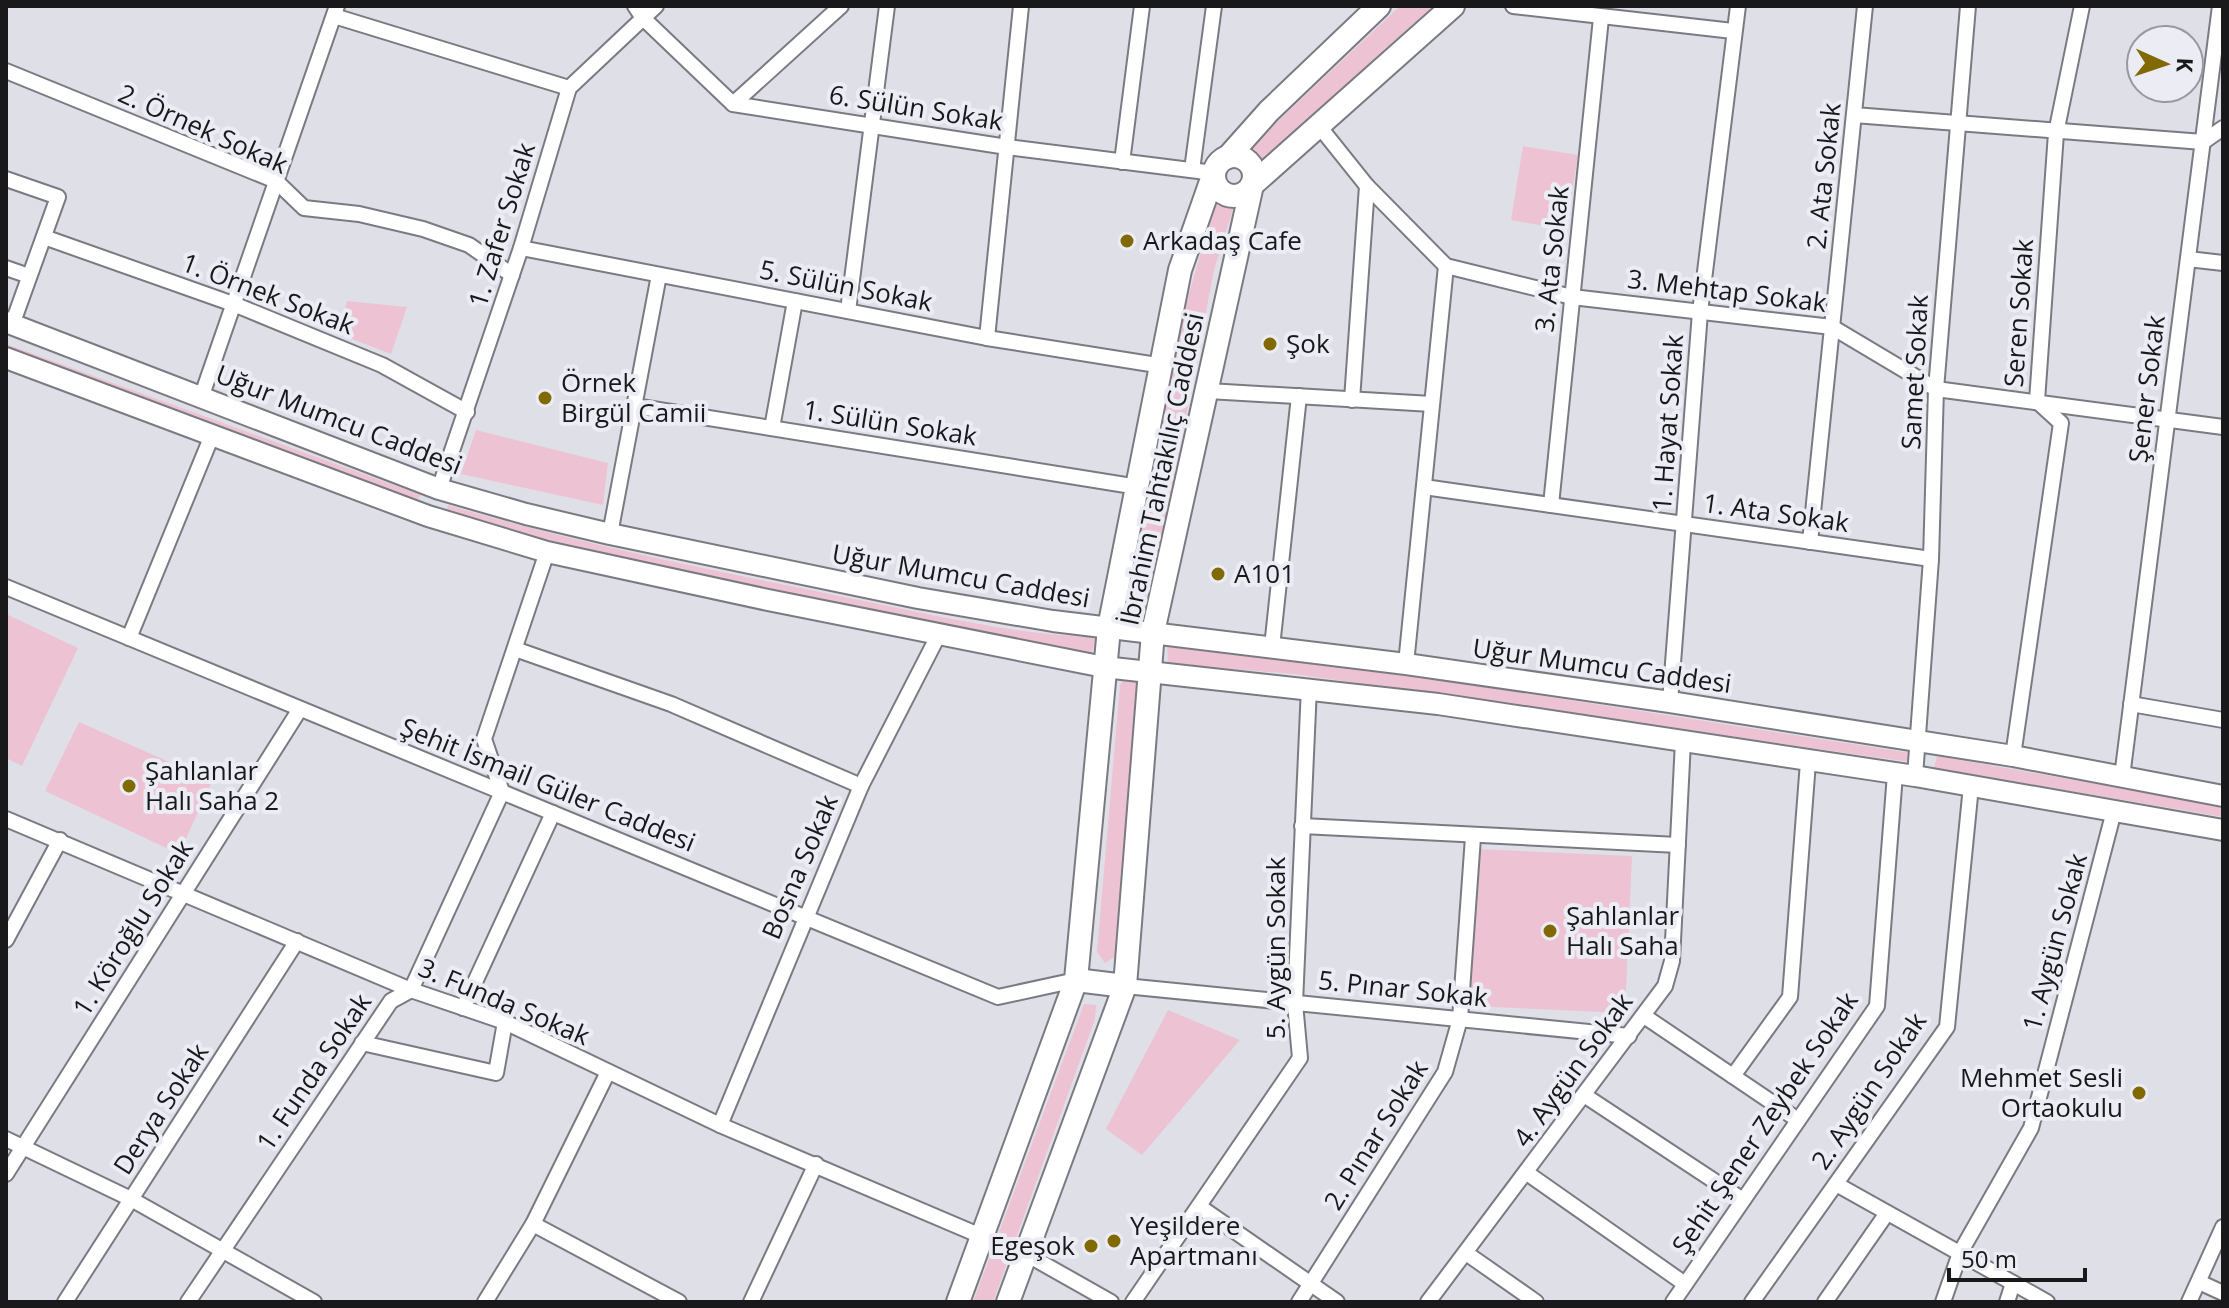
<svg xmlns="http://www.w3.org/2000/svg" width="2229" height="1308" viewBox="0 0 2229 1308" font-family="'Open Sans',sans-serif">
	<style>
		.green { fill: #edc3d4 }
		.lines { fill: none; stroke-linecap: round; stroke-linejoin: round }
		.street-casing { stroke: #7a7b82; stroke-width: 18 }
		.secondary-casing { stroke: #7a7b82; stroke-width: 24 }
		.primary-casing { stroke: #7a7b82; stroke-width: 26 }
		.street { stroke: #fff; stroke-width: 14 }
		.secondary { stroke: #fff; stroke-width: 20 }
		.primary { stroke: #fff; stroke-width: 22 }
		.poi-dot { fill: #816a03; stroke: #ececf5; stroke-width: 3 }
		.labels { text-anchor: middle; stroke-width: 8; stroke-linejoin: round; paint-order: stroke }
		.street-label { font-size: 26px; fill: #19191c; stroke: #ececf5 }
		.poi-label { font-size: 26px; fill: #19191c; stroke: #ececf5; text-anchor: start }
	</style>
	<rect width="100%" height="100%" fill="#dfdfe8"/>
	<g class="green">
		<path d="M1400,6H1433L1258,164L1245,152Z"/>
		<path d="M1523,146L1578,155L1566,230L1511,220Z"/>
		<path d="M1217,196L1235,203L1214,270L1167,516L1139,624L1123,621V610L1187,301Z"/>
		<path d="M347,301L407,307L391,354L339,334Z"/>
		<path d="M6,344L421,495L415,503L6,353Z"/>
		<path d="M476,430L608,463L603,505L461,474Z"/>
		<path d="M448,505C578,544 711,570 844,597C926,613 1012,635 1096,637L1092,653L614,558L535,541L445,513Z"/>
		<path d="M6,614L78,648L22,766L6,758Z"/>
		<path d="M1167,646L1298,658L1911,753L1910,762L1294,674L1168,664Z"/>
		<path d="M1124,680L1135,681L1139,686L1116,956L1105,963L1097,952L1120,685Z"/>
		<path d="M79,722L212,781L179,854L45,791Z"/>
		<path d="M1937,756L2223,806V817L1934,768Z"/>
		<path d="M1476,849L1632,856L1625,1013L1469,1006Z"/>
		<path d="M1084,1004L1096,1005L1095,1019L993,1302H973Z"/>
		<path d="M1168,1010L1240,1040L1142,1155L1106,1129Z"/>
	</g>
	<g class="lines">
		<g class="street-casing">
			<g id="street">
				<path d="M635,6L643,18L733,104L1007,147L1214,173"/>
				<path d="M1513,6L1733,31"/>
				<path d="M334,16L569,88"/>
				<path d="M6,71L276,181L304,208L359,214L423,229L469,245L512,275"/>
				<path d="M733,104L841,6"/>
				<path d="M1854,115L2203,142L2223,128"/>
				<path d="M1319,126L1367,186L1446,266L1572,297L1832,327L1936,389L2223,427"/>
				<path d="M1122,162L1142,6"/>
				<path d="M1192,170L1214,6"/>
				<path d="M6,179L58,197L12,325"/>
				<path d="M44,237L236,305L382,365L467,412"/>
				<path d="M521,248L987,338L1163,366"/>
				<path d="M2188,259L2223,263"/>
				<path d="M6,268L29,276"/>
				<path d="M848,311L887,6"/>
				<path d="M987,338L1021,6"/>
				<path d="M1208,391L1432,404"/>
				<path d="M202,395L337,6"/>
				<path d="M1352,400L1367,186"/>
				<path d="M634,406L1138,487"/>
				<path d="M772,428L795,301"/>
				<path d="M1424,487L1931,559"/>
				<path d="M439,489L521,248L569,88L656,6"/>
				<path d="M1551,505L1601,18"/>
				<path d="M610,534L659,275"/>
				<path d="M1810,542L1865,6"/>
				<path d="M6,587L998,997L1076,980"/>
				<path d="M129,638L213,433"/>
				<path d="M1272,647L1299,396"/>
				<path d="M515,649L671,704L861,786"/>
				<path d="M1406,664L1446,266"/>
				<path d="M1670,702L1700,312L1738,6"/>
				<path d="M2131,704L2223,720"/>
				<path d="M2013,756L2061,423L2037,401L2056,133L2082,6"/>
				<path d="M1915,776L1931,559L1936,389L1968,6"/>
				<path d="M2122,777L2220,6"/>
				<path d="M6,819L411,990L505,1022L720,1125L981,1236"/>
				<path d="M1302,826L1678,845"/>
				<path d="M6,940L60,840"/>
				<path d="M1125,986L1629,1036"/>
				<path d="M463,1008L553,813"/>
				<path d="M1644,1016L1798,1120"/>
				<path d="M362,1043L496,1073L505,1022"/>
				<path d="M1733,1076L1790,997L1808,762"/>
				<path d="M1584,1095L1743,1200"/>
				<path d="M720,1125L861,786L939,634"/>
				<path d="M6,1139L131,1199L314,1302"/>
				<path d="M1527,1173L1685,1284"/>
				<path d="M6,1174L300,709"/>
				<path d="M1836,1184L2047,1302"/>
				<path d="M1200,1207L1337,1302"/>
				<path d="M533,1224L679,1302"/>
				<path d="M1466,1253L1536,1302"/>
				<path d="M1026,1254L1111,1302"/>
				<path d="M2199,1282L2223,1293"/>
				<path d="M65,1302L297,941"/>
				<path d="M188,1302L391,1001L411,990L502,792L484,739L547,552"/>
				<path d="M485,1302L533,1224L608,1072"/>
				<path d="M751,1302L816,1164"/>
				<path d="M1133,1302L1300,1058L1295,1003L1309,687"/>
				<path d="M1299,1302L1445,1072L1460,1019L1473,837"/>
				<path d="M1428,1302L1665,986L1672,961L1683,741"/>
				<path d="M1673,1302L1877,1006L1895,774"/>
				<path d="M1752,1302L1947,1027L1971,786"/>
				<path d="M1825,1302L1887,1213"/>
				<path d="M1943,1302L1960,1253L2031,1128L2114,811"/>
				<path d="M2007,1302L2013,1283"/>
				<path d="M2189,1302L2223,1227"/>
			</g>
		</g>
		<g class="secondary-casing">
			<g id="secondary">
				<path d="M6,322L439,489L526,514L610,534L918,598L1053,621L1406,664L1670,702L2013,756L2223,796"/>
				<path d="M6,358L428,516L547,552L768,600L1104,667L1438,704L1915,776L2223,830"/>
			</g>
		</g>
		<g class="primary-casing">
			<g id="primary">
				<circle cx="1234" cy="176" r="20"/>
				<path d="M1228,157L1269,111L1379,6"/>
				<path d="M1076,980L1125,986"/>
				<path d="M958,1302L1076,980L1109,628L1180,270L1214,173"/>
				<path d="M1008,1302L1125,986L1153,632L1252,185L1453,6"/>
			</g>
		</g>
		<use href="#street" class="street"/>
		<use href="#secondary" class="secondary"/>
		<use href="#primary" class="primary"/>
	</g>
	<g class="poi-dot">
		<circle cx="1127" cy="241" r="8"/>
		<circle cx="1270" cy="344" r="8"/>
		<circle cx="545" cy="398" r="8"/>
		<circle cx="1218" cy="574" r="8"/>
		<circle cx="129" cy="786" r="8"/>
		<circle cx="1550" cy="931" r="8"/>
		<circle cx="2139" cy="1093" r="8"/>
		<circle cx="1114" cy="1241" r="8"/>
		<circle cx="1091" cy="1246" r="8"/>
	</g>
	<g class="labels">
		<g class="street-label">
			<text transform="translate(916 108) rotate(9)" y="9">6. Sülün Sokak</text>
			<text transform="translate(203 129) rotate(24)" y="9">2. Örnek Sokak</text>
			<text transform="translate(1824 176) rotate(-84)" y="9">2. Ata Sokak</text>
			<text transform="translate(502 225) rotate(-73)" y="9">1. Zafer Sokak</text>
			<text transform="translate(1552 259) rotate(-84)" y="9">3. Ata Sokak</text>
			<text transform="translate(846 286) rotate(11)" y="9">5. Sülün Sokak</text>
			<text transform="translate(1727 291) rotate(7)" y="9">3. Mehtap Sokak</text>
			<text transform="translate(268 294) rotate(21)" y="9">1. Örnek Sokak</text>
			<text transform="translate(2019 313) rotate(-86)" y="9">Seren Sokak</text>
			<text transform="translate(1915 372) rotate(-87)" y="9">Samet Sokak</text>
			<text transform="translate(2147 389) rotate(-83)" y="9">Şener Sokak</text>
			<text transform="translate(339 420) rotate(21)" y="9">Uğur Mumcu Caddesi</text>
			<text transform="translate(890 423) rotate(9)" y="9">1. Sülün Sokak</text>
			<text transform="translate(1668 423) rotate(-86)" y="9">1. Hayat Sokak</text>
			<text transform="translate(1162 469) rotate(-78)" y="9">İbrahim Tahtakılıç Caddesi</text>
			<text transform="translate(1776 513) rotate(8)" y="9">1. Ata Sokak</text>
			<text transform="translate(961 576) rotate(10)" y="9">Uğur Mumcu Caddesi</text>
			<text transform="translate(1602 666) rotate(8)" y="9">Uğur Mumcu Caddesi</text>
			<text transform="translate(548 785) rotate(22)" y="9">Şehit İsmail Güler Caddesi</text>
			<text transform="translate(800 867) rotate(-67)" y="9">Bosna Sokak</text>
			<text transform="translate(133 928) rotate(-58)" y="9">1. Köroğlu Sokak</text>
			<text transform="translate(2055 942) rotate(-75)" y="9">1. Aygün Sokak</text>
			<text transform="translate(1276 948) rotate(-90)" y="9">5. Aygün Sokak</text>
			<text transform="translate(1403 989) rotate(6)" y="9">5. Pınar Sokak</text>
			<text transform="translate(504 1002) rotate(23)" y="9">3. Funda Sokak</text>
			<text transform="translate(1573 1070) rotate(-54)" y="9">4. Aygün Sokak</text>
			<text transform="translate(314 1072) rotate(-56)" y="9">1. Funda Sokak</text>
			<text transform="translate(1869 1091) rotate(-56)" y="9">2. Aygün Sokak</text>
			<text transform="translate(161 1109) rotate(-57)" y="9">Derya Sokak</text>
			<text transform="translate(1765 1123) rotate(-56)" y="9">Şehit Şener Zeybek Sokak</text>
			<text transform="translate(1376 1135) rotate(-58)" y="9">2. Pınar Sokak</text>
		</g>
		<g class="poi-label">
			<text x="1143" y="250">Arkadaş Cafe</text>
			<text x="1286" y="353">Şok</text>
			<text x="561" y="392">Örnek<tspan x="561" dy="30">Birgül Camii</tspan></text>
			<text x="1234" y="583">A101</text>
			<text x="145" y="780">Şahlanlar<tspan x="145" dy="30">Halı Saha 2</tspan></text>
			<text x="1566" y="925">Şahlanlar<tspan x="1566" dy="30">Halı Saha</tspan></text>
			<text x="2123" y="1087" text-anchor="end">Mehmet Sesli<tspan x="2123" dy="30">Ortaokulu</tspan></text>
			<text x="1130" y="1235">Yeşildere<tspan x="1130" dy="30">Apartmanı</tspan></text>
			<text x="1075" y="1255" text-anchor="end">Egeşok</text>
		</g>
	</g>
	<rect width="2229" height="1308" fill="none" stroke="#19191c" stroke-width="16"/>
	<g transform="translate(2165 64) rotate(93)"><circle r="38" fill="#ececf5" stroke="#98989e" stroke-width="2"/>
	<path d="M0-6L14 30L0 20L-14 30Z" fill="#816a03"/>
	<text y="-12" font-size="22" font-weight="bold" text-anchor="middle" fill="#19191c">K</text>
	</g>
	<path d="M1949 1268v12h136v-12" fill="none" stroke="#19191c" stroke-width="4"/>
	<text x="1961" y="1268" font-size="24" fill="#19191c" stroke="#ececf5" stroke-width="6" paint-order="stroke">50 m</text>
</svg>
